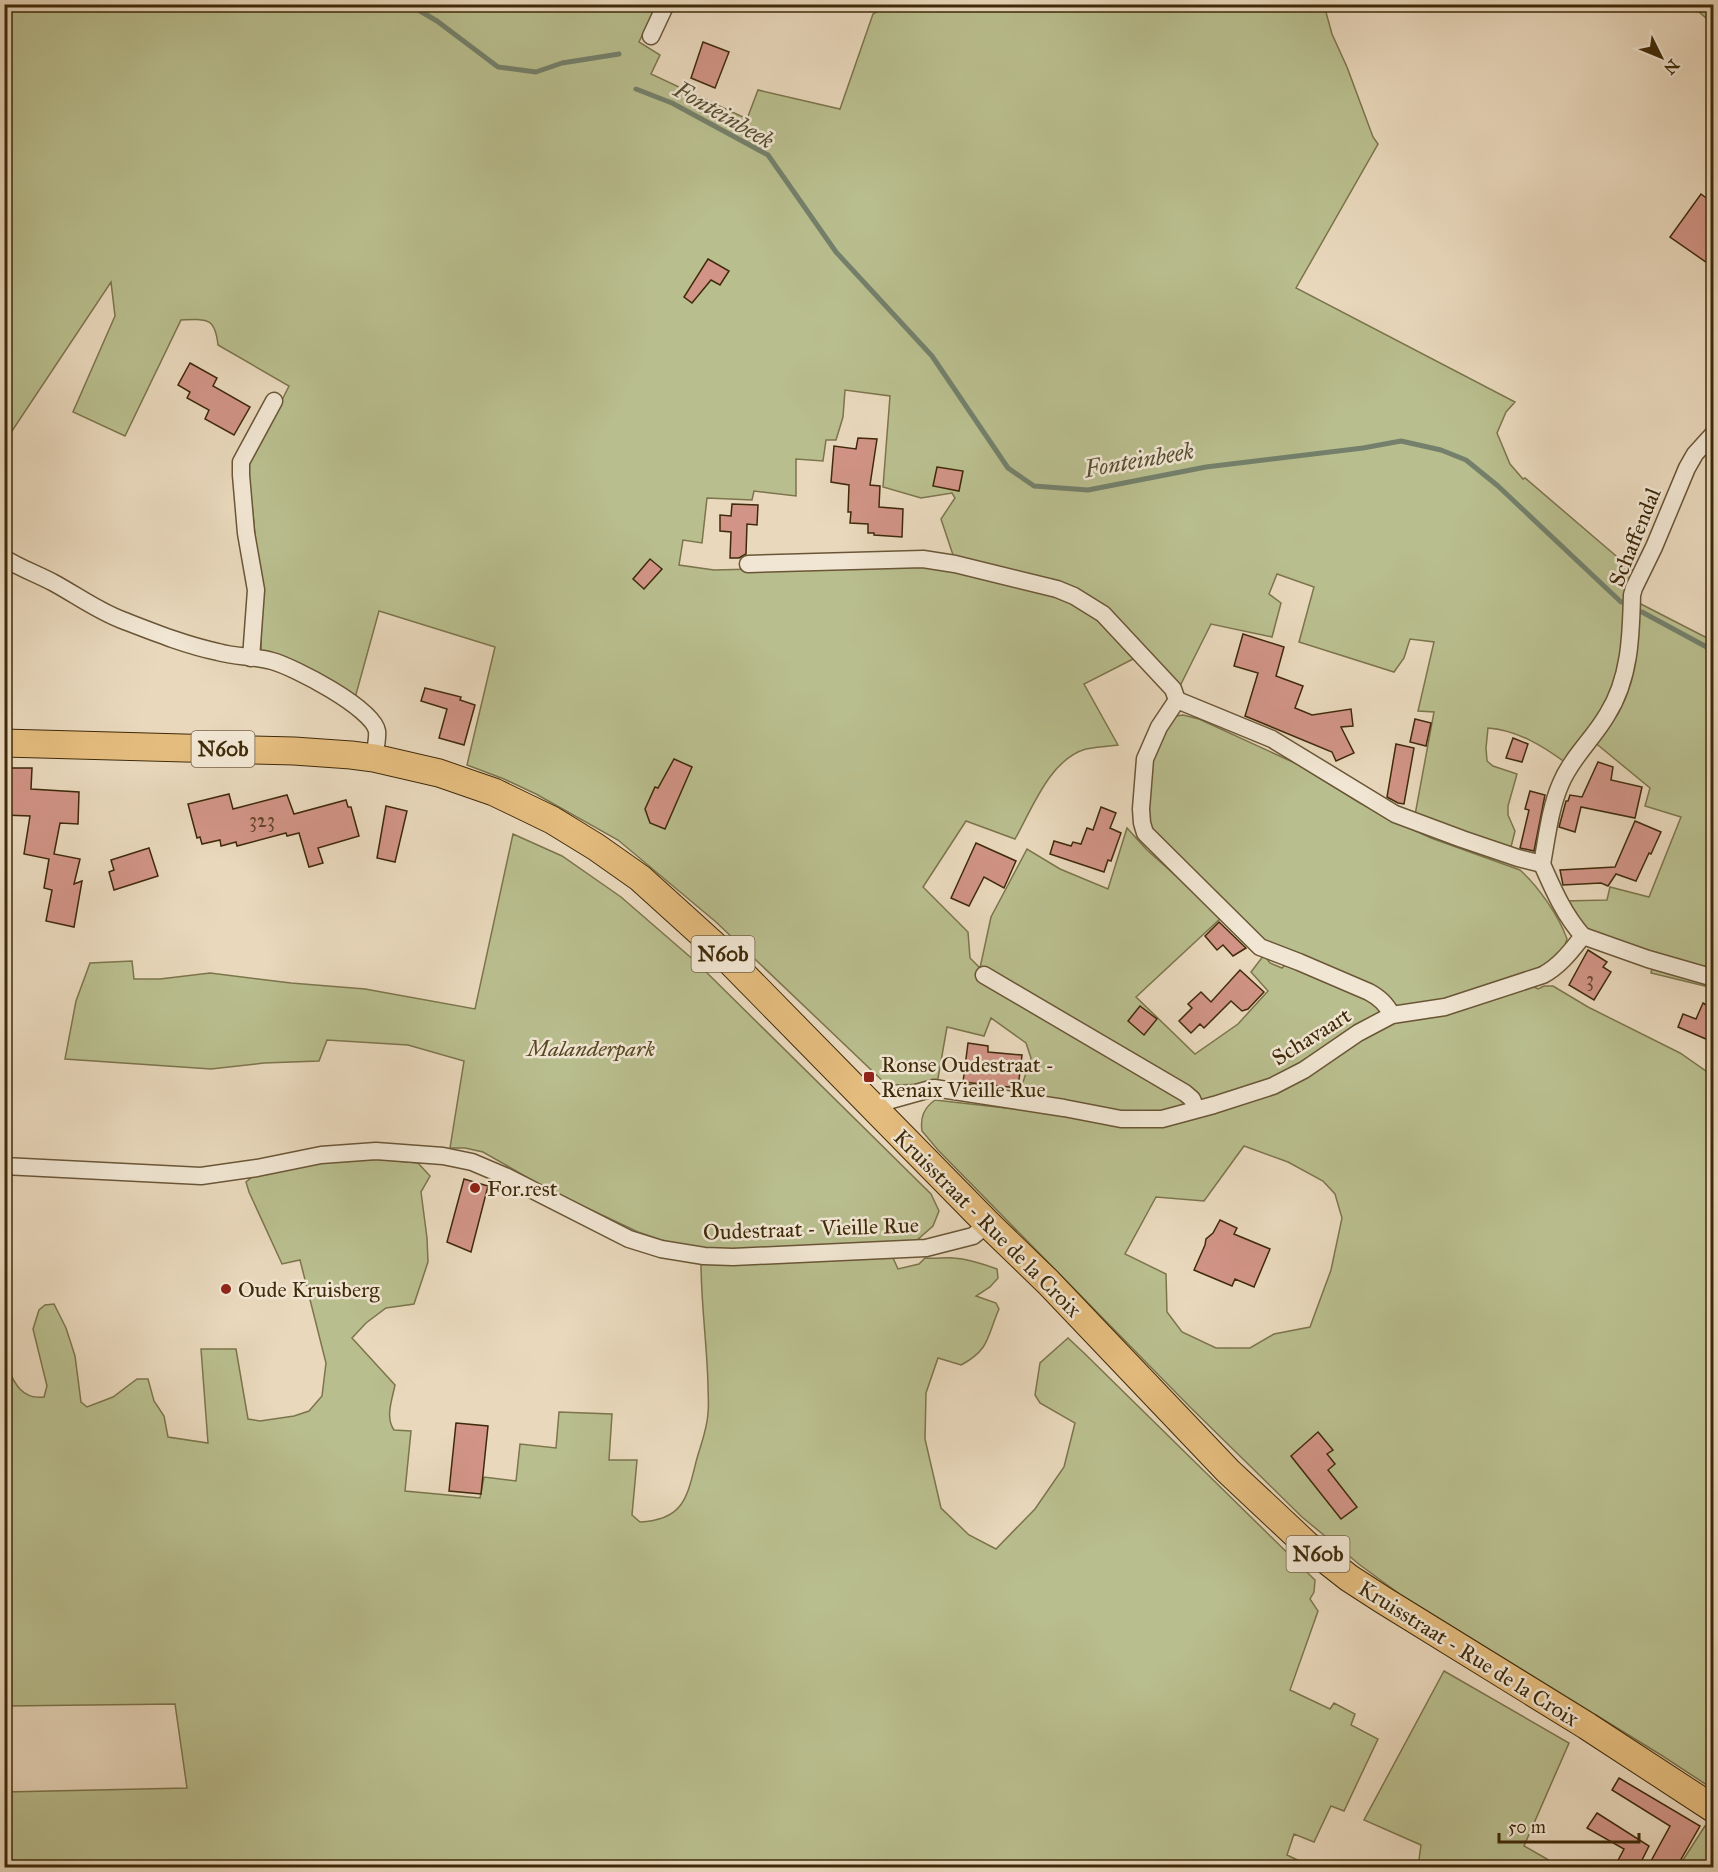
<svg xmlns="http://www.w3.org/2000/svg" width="1718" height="1872" viewBox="0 0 1718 1872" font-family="'IM FELL Great Primer',serif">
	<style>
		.green { fill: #b9be8e; stroke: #7c744c; stroke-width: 1.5; fill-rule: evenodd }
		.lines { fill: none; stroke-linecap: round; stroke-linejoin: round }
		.stream { stroke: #74806b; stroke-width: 5 }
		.building { fill: #d19486; stroke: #3f2a09; stroke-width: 1.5 }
		.street-casing { stroke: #6a5636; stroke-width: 19 }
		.primary-casing { stroke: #3f2a09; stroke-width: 29 }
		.street { stroke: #f1e6d3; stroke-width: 16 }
		.primary { stroke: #e4bc7e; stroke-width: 27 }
		.poi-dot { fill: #8f2418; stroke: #f1e6d3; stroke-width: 2 }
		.labels { text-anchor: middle; stroke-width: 5; stroke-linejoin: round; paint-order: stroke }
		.number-label { font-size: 20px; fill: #644428 }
		.shield { fill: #f1e6d3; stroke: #746246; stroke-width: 1.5 }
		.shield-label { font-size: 21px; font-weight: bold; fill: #3f2a09 }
		.street-label { font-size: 22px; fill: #3f2a09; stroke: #f1e6d3 }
		.park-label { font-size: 22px; font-style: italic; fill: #574824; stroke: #f1e6d3 }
		.poi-label { font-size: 22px; fill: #3f2a09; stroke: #f1e6d3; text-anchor: start }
		.water-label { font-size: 24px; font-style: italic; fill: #554e32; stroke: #f1e6d3 }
	</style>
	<rect width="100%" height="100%" fill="#e9d8bc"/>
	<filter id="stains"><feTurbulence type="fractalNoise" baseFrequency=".00333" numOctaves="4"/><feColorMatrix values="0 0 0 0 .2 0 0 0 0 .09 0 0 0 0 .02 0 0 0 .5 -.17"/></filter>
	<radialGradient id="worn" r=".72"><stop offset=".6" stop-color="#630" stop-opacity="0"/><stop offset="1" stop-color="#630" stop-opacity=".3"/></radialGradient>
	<g class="green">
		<path d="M633,4L640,7L643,5L656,6L639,42L660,55L651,74L747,119L758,90L840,109L873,14L887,5H1324L1332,34L1347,67L1373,137L1378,144L1296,288L1515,402L1506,412L1497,433L1510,464L1523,479L1525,478L1636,573L1617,682L1608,706L1566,763C1543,746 1517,730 1488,728L1486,748L1487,761L1493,766L1517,774L1508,806V815L1515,831L1510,851L1415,815L1434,712L1418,711L1434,642L1410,639L1404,658L1394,672L1299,642L1314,587L1277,574L1269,594L1281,603L1272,637L1211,624L1180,686L1100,606L954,558L941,519L955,498L952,493L921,498L883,487L890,396L845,390L843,417L836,440H826L823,461L796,459V496L754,491L752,500L707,498L702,543L683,540L679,565L714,570L879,566L941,567L1078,602L1137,657L1084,684L1118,745C1108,746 1096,747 1086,749C1050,759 1032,809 1015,839L966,821L923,887L968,932L970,958L980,968L991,917L1027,849L1060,869L1108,889L1127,828L1147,850L1222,917L1136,997L1195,1054L1238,1024L1268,991L1251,972L1264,955L1270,963L1282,968L1292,957L1271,947L1194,878L1145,820L1153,746L1176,716L1183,715L1199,719L1297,764L1360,803L1392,820L1431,838L1520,870C1538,886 1559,916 1567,939C1563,959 1536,970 1519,979L1538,989L1544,986H1553L1588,1007L1680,1053L1713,1076V1789L1661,1755L1401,1595L1360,1565L1302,1517L1190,1407L938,1150L922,1131C920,1117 924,1108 935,1100L1014,1109L1031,1058L1026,1043L991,1018L984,1036L947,1027L937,1084L887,1085L716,922L618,840L536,794L504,779L467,765L495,647L379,611L355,698L261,653L262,601L248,467L289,386L218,345C215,317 207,319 181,320L125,436L73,412L115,316L111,282L12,431L5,423V5ZM1244,1146L1288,1162L1323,1181L1335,1194L1342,1218L1331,1270L1310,1327L1274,1334L1250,1348H1216L1182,1332L1167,1312L1166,1274L1125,1254L1156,1197L1204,1201Z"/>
		<path d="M1691,5H1713V24Z"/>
		<path d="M1637,602L1713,641V988L1651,973L1654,958L1587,931L1565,901L1607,900L1610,887L1649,897L1681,817L1645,806L1650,788L1593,741L1611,719Z"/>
		<path d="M513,834L562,856L621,897L696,962L931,1194L939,1211L933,1226L917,1240L889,1249L898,1269L919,1264L925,1258C936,1259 945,1257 954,1258C969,1259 983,1264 997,1269L998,1278L990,1287L976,1296L996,1303L999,1309C987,1336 990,1350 961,1365L938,1358L926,1393L925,1439L941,1508L969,1535L996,1549L1035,1509L1064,1467L1075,1423L1040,1403L1035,1395L1040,1363L1068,1338L1084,1353L1315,1580L1314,1592L1310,1599L1318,1611L1290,1690L1330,1709L1334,1703L1355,1714L1351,1725L1378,1739L1344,1811L1331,1806L1314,1842L1294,1834L1287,1855L1312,1867H5V1792L187,1788L175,1704L5,1706L4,1540H8L11,1527L4,1491V1361C13,1380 20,1400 44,1397L47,1386L33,1329L39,1310L45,1305L54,1304L66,1328L75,1356L81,1402L87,1407L113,1397L137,1379H148L154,1401L164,1416L168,1437L208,1443L201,1349H236L248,1419L260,1421L294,1416L309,1411L322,1396L326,1363L300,1260L282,1264L249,1192L246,1182L257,1173L322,1160L377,1159L418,1163L430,1176L421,1192L427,1238L428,1262L414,1304L386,1308L366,1323L352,1338L395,1385C392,1400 385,1417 394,1430L411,1431L405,1491L480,1498L484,1477L516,1481L520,1444L556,1448L559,1412L612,1414L609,1460H637L632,1515L640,1522C683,1520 687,1498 696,1462C700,1446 707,1431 708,1413C709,1404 708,1395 708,1386C707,1341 700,1297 701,1253L638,1232L551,1191L483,1152L465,1148H450L464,1061L408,1045L327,1040L319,1061L264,1063L211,1069L65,1059L76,1001L90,963L132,961L134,979H160L210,973L291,983L365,989L475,1009Z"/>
		<path d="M1444,1671L1569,1743L1524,1846L1561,1867H1418L1421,1845L1364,1820Z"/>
		<path d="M1705,1826L1713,1833V1867H1689L1681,1863Z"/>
	</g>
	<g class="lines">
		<g class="stream">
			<path d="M408,4L437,21L498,67L536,72L562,63L619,54"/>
			<path d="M636,89L672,103L768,155L836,252L932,356L1008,468L1034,486L1088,490L1206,467L1363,448L1401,441L1441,450L1466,460L1498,486L1621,602"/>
			<path d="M1642,612L1714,651"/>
		</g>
	</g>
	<g class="building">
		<path d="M703,42L729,52L715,88L691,78Z"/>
		<path d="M1701,194L1713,203V267L1670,237Z"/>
		<path d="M708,259L729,271L720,285L711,280L692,303L684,297Z"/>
		<path d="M190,363L217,378L213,386L250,407L234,435L205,419L209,410L187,398L190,392L178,385Z"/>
		<path d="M858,438L877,439L870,485L880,486L879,507L903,509L902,537L874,535V533H868V524L850,523L851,512H848L849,485L831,482L834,446L856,449Z"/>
		<path d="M937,467L963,471L959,491L933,486Z"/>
		<path d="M732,504L758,505L757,525L747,524L746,554L739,558H730L731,532L720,531V515L731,516Z"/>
		<path d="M650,559L662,569L644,589L633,579Z"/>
		<path d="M1243,634L1284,647L1276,676L1303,686L1295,708L1312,715L1351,709L1353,726L1341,727L1354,753L1336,761L1332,752L1245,716L1258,673L1234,666Z"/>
		<path d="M425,688L461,697L460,700L475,705L464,745L439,738L447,709L421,701Z"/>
		<path d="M1415,719L1431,723L1426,746L1410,742Z"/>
		<path d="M1513,738L1528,744L1522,762L1506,758Z"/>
		<path d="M1396,744L1414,748L1404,804L1398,803L1387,797Z"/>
		<path d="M674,759L692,767L665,829L650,823L645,809L655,787L658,788Z"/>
		<path d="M1598,762L1613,767L1611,780L1642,787L1635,818L1581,807L1575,832L1559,827L1566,801H1568L1570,795L1582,797Z"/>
		<path d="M4,768H32L31,789L79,792L78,824L60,823L54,854L80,859L74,884L82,881L74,927L46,921L52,890L44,888L49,859L24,854L30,816L4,815Z"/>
		<path d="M1530,791L1545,795L1534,851L1520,848L1529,810L1525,809Z"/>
		<path d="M229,794L233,809L287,795L294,814L346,800L348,807H351L359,836L318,848L323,863L309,867L299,833L287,836L286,833L237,846L236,842L221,846L220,840L202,844L200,837L197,838L188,804Z"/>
		<path d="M386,806L407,811L395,862L377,858Z"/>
		<path d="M1101,807L1116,813L1110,828L1121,833L1111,861L1108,860L1104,872L1050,854L1054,841L1071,846L1073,842L1081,844L1087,828L1093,830Z"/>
		<path d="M1635,821L1661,832L1651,854L1649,853L1636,881L1616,874L1608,886L1601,883L1563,885L1560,870L1615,867Z"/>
		<path d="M976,843L1016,861L1004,888L984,877L969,906L951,898Z"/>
		<path d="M149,848L158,876L114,890L109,872L114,870L111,860Z"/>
		<path d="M1219,922L1246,948L1233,956L1223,945L1217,950L1205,936Z"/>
		<path d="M1588,950L1607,962L1603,967L1611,972L1594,1000L1569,985Z"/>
		<path d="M1240,970L1264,992L1248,1009L1242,1011L1231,1001L1204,1028L1200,1024L1191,1033L1179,1021L1192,1008L1188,1004L1201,992L1211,1002Z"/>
		<path d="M1703,1003L1713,1009V1042L1678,1027L1683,1014L1696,1019Z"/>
		<path d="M1140,1006L1157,1019L1144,1035L1128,1021Z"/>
		<path d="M968,1043L988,1046V1052L1022,1055L1018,1088L963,1082Z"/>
		<path d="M464,1179L488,1186L471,1252L447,1242Z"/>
		<path d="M1220,1220L1237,1228L1234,1234L1270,1249L1254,1287L1235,1279L1232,1286L1194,1270L1205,1245L1206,1239L1213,1233Z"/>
		<path d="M456,1423L488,1426L481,1494L449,1491Z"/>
		<path d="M1318,1432L1333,1450L1327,1454L1335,1464L1328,1470L1357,1507L1341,1519L1291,1456Z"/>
		<path d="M1619,1778L1700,1826L1676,1868H1661L1651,1861L1670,1826L1612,1790Z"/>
		<path d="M1597,1813L1649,1846L1638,1868H1614L1624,1849L1587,1828Z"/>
	</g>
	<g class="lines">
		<g class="street-casing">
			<g id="street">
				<path d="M651,36L666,4"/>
				<path d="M4,558C20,568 37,574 54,583C76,595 98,611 122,620C153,632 185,645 218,652C235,657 255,656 272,661C294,667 373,708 377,731C378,739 375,750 374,758"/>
				<path d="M748,564L923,559L955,564L1057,589L1074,596L1103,614L1173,689L1177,700L1272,739L1395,814L1462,839L1518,858L1542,864"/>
				<path d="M251,658L256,590L246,533L241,475V462L274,401"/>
				<path d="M1177,700L1159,727L1145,759L1141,809L1142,823L1145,833L1260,947L1299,962L1369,992C1380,998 1386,1004 1392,1015"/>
				<path d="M1542,864C1547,837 1550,808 1561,783C1572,757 1593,739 1607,715C1630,679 1631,636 1632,595L1634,588L1654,547L1687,468L1695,454L1714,433"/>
				<path d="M1542,864C1553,889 1564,915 1583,936L1648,959L1714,978"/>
				<path d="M984,975L1185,1093L1192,1099L1196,1109"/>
				<path d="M876,1109L891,1100L934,1088L1064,1108L1121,1119H1162L1214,1105L1273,1086L1304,1070L1358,1033L1392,1015L1445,1007L1543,975C1560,966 1571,951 1583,936"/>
				<path d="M4,1166L201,1176L257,1168L321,1155L376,1151L443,1156L472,1162L505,1176L629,1239L661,1249L704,1256L733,1257L926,1248L973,1236L988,1224"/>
			</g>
		</g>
		<g class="primary-casing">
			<path id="primary" d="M4,743L294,751L351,755L374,758L439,773L494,792L552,820L596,847L640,878L714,945L988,1224L1048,1282L1228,1471L1307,1545L1349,1578L1383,1600L1587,1726L1714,1809"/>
		</g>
		<use href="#street" class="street"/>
		<use href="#primary" class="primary"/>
	</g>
	<g class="poi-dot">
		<rect x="863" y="1071" width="12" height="12" rx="3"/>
		<circle cx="475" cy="1188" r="6"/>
		<circle cx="226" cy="1289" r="6"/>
	</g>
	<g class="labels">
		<g class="number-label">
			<text x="262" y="827">323</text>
			<text x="1590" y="986">3</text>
		</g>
		<g class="shield">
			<rect x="191.5" y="731" width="63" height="36" rx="4.5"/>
			<rect x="691.5" y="936" width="63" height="36" rx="4.5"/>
			<rect x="1286.5" y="1536" width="63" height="36" rx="4.5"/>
		</g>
		<g class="shield-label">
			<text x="223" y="756">N60b</text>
			<text x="723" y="961">N60b</text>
			<text x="1318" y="1561">N60b</text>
		</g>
		<g class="street-label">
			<text transform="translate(1634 537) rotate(-68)" y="8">Schaffendal</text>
			<text transform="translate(1311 1036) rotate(-32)" y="8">Schavaart</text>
			<text transform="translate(988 1223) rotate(45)" y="8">Kruisstraat - Rue de la Croix</text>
			<text transform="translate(811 1228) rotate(-2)" y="8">Oudestraat - Vieille Rue</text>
			<text transform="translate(1469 1653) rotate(32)" y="8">Kruisstraat - Rue de la Croix</text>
		</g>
		<g class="park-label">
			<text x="591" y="1056">Malanderpark</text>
		</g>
		<g class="poi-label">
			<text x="881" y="1072">Ronse Oudestraat -<tspan x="881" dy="25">Renaix Vieille Rue</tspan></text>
			<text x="487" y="1196">For.rest</text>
			<text x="238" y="1297">Oude Kruisberg</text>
		</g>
		<g class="water-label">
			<text transform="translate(724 115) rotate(30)" y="8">Fonteinbeek</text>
			<text transform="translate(1139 460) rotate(-10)" y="8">Fonteinbeek</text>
		</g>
	</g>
	<rect width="1718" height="1872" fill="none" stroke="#e9d8bc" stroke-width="24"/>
	<rect x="6" y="6" width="1706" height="1860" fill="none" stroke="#3f2a09" stroke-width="3"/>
	<rect x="12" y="12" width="1694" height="1848" fill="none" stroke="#3f2a09" stroke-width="1.5"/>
	<g transform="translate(1661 57) rotate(133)" stroke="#f1e6d3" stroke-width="4.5" paint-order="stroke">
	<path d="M0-4.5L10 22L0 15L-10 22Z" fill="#3f2a09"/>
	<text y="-9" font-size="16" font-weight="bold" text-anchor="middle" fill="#3f2a09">N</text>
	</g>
	<path d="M1499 1833v9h140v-9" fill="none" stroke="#3f2a09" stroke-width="3"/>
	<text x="1508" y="1833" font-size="18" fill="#3f2a09" stroke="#f1e6d3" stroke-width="4.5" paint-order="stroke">50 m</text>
	<rect width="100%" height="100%" filter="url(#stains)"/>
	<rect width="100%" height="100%" fill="url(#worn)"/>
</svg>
